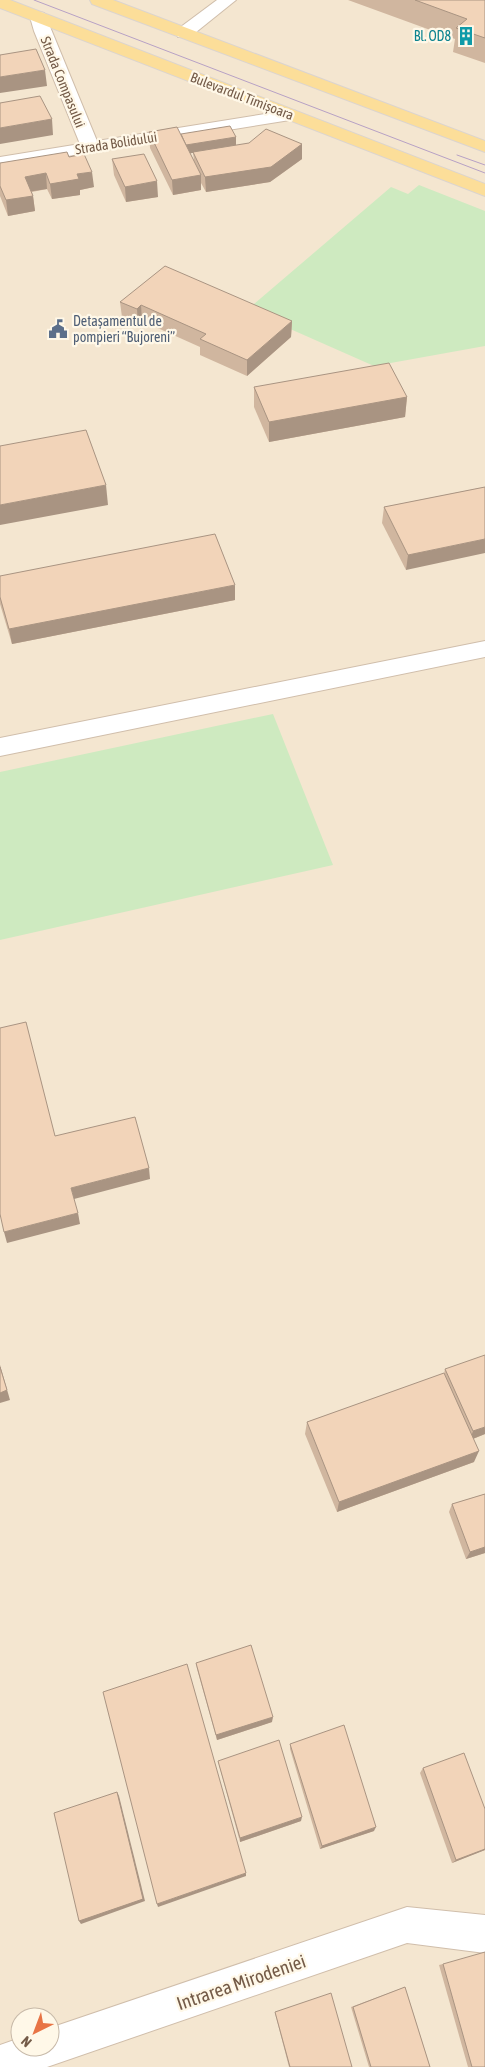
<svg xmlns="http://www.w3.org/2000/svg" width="485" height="2067" viewBox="0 0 485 2067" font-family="'Asap Condensed',sans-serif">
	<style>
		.residential { fill: #f4e6d0; fill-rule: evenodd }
		.green { fill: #ceeac0 }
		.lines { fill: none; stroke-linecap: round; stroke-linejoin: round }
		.minor-casing { stroke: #d0beab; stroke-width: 2 }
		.major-casing { stroke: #dbd4cf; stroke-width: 2 }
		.minor { fill: #fff; fill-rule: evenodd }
		.major { fill: #fcde99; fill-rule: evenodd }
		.tram { stroke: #b7a1c5; stroke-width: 1 }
		.wall { fill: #d0b69f; fill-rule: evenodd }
		.shaded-wall { fill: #a99482 }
		.building { fill: #f2d4b9; stroke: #a99482 }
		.labels { text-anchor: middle; stroke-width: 4.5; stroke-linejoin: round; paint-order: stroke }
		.far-culture-label { font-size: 14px; fill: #0d838f; stroke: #fff8e8; text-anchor: end }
		.far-street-label { font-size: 14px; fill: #745b48; stroke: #fff8e8 }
		.far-service-label { font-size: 14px; fill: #4e5e75; stroke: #fff8e8; text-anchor: start }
		.near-street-label { font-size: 19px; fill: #745b48; stroke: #fff8e8 }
	</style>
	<rect width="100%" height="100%" fill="#fcf4e2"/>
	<path class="residential" d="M0,0H485V2067H0ZM20,2017H50V2047H20Z"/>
	<g class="green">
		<path d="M419,185L485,211V346L374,366L247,310L391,187L408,194Z"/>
		<path d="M273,714L333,865L0,940V772Z"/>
	</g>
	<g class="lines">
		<g class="minor-casing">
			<g id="minor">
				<path d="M217,0H236L190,37H178L176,33L178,29Z"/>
				<path d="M38,12L44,13L46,17L97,141L290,110L296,111L299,115L296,119L290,120L0,167V157L80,144L34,31L30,17L32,13Z"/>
				<path d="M485,641V657L0,756V738Z"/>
				<path d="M407,1907L485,1915V1953L407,1943L47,2067H0V2045L20,2038V2047H50V2028Z"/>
			</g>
		</g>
		<g class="major-casing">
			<g id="major">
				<path d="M0,0H10L485,184V196L0,8Z"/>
				<path d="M90,0H113L485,141V152L92,4Z"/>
			</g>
		</g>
		<use href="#minor" class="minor"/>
		<use href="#major" class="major"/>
		<g class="tram">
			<path d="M34,0L485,173"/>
			<path d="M457,155L485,165"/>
		</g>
	</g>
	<g class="wall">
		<path d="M348,0H485V63L453,52L455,39Z"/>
		<path d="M149,132L181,135L236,137V145L302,144V159L270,182L206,192L201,183V190L173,195L150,148ZM190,153H193L194,160Z"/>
		<path d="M69,157L94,187L80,190V195L52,199L47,189L32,192L33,196L35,211L8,216L0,196V163Z"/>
		<path d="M112,159L158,197L126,202L114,175Z"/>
		<path d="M120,302L292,321L291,337L247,376L200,355V347L142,321L138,325L122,317Z"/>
		<path d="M254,387L407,397L405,417L269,442L254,407Z"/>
		<path d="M485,487L406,570L382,523L384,507Z"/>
		<path d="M0,576L235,600L12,644L0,604Z"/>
		<path d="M445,1369L485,1434L473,1439L474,1462L337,1512L305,1434L307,1422L444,1374Z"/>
		<path d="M485,1494V1553L466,1559L449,1512L452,1504Z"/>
		<path d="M196,1663L272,1722L217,1740L197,1669Z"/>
		<path d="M290,1744L374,1831L320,1849L290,1749Z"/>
		<path d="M218,1761L301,1821L240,1842L219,1765Z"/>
		<path d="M423,1768L485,1850L452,1863L420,1773Z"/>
		<path d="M443,1964L485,2067H468L439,1965Z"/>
		<path d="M405,1987L430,2067H369L351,2007Z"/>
		<path d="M275,2012L352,2067H289L275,2013Z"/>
	</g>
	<g class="shaded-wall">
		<path d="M45,70L47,86L0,93V77Z"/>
		<path d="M52,119L53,135L0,144V128Z"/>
		<path d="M236,137V146L186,154V145Z"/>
		<path d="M302,144V159L270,182L206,192L205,177Z"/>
		<path d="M92,172L94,187L80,190V195L52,199L50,184L77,174Z"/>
		<path d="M46,173L47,189L27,192L25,177Z"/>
		<path d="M201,175V190L173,195L172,180Z"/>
		<path d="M157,181L158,197L126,202L125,187Z"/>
		<path d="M33,196L35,211L8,216L6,200Z"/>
		<path d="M141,305L142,321L138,325L137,309Z"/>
		<path d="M292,321L291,337L247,376V360Z"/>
		<path d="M407,397L405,417L269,442V422Z"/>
		<path d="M106,485L108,505L0,525V505Z"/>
		<path d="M485,539V553L406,570L408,555Z"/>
		<path d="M235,585V600L12,644L9,629Z"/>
		<path d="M149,1168L150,1179L74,1199L71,1188Z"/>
		<path d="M78,1213L80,1224L7,1243L4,1232Z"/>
		<path d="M0,1365L10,1400L0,1403Z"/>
		<path d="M485,1427V1434L470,1440L473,1431Z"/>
		<path d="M479,1451L474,1462L337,1512L339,1502Z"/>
		<path d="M485,1547V1553L466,1559L470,1552Z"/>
		<path d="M273,1717L272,1722L217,1740L216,1735Z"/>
		<path d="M117,1792L119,1796L145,1901L81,1924L79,1921Z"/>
		<path d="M302,1817L301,1821L240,1842V1838Z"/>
		<path d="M376,1827L374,1831L320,1849L322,1846Z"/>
		<path d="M485,1849V1850L452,1863L456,1860Z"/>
		<path d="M246,1873V1876L158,1907L157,1904Z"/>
	</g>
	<g class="building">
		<path d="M415,0H485V38L456,28L467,19Z"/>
		<path d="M36,49L45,70L0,77V55Z"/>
		<path d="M40,96L52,119L0,128V103Z"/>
		<path d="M230,126L236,137L186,145L181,134Z"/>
		<path d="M177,127L201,175L172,180L149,132Z"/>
		<path d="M266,129L302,144L271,167L205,177L193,152L249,143Z"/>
		<path d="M67,152L69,157L84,154L92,172L77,174L79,179L50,184L46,173L25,177L33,196L6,200L0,186V163Z"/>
		<path d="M144,154L157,181L125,187L112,159Z"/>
		<path d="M165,266L292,321L247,360L200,339L206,334L141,305L137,309L120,302Z"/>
		<path d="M389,363L407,397L269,422L254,387Z"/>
		<path d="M86,430L106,485L0,505V446Z"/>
		<path d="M485,487V539L408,555L384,507Z"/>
		<path d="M215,534L235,585L9,629L0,597V576Z"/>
		<path d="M26,1022L55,1136L135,1117L149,1168L71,1188L78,1213L4,1232L0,1214V1028Z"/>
		<path d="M485,1355V1427L473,1431L445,1369Z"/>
		<path d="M0,1367L7,1390L0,1393Z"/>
		<path d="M444,1373L479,1451L339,1502L307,1422Z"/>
		<path d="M485,1494V1547L470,1552L452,1504Z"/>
		<path d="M251,1645L273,1717L216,1735L196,1663Z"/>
		<path d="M187,1664L246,1873L157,1904L103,1692Z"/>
		<path d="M344,1725L376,1827L322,1846L290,1744Z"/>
		<path d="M279,1740L302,1817L240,1838L218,1761Z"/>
		<path d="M464,1753L485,1809V1849L456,1860L423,1768Z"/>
		<path d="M117,1792L143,1899L79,1921L54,1813Z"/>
		<path d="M485,1952V2067H472L443,1964Z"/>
		<path d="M405,1987L430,2067H371L353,2007Z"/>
		<path d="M331,1993L352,2067H290L275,2012Z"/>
	</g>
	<defs>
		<g id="building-bare" transform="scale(1.5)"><path d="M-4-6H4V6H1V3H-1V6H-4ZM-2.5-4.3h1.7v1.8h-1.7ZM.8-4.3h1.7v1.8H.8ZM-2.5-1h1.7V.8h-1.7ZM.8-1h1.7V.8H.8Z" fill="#0f9aa8" stroke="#fff8e8" stroke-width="2.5" paint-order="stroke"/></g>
		<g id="civic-bare" transform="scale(1.5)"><path d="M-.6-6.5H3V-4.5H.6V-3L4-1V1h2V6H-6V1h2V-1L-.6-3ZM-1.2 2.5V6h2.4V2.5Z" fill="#5c6f8a" stroke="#fff8e8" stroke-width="2.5" paint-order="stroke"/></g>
	</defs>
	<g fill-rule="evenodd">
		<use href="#building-bare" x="466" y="36"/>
		<use href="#civic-bare" x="58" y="329"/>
	</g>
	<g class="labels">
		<g class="far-culture-label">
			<text x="451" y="41">Bl. OD8</text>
		</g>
		<g class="far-street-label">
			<text transform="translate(63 82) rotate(68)" y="5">Strada Compasului</text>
			<text transform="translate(242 96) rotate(21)" y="5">Bulevardul Timișoara</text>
			<text transform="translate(116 143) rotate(-9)" y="5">Strada Bolidului</text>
		</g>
		<g class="far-service-label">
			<text x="73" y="326">Detașamentul de<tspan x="73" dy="16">pompieri “Bujoreni”</tspan></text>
		</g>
		<g class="near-street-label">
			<text transform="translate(241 1982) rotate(-19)" y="7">Intrarea Mirodeniei</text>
		</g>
	</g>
	<g transform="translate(35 2032) rotate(222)"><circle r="24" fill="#fff8e8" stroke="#c7b9a8"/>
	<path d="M0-4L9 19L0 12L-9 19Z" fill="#e87445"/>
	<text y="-8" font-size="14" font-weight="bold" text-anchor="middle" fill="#745b48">N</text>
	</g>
</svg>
